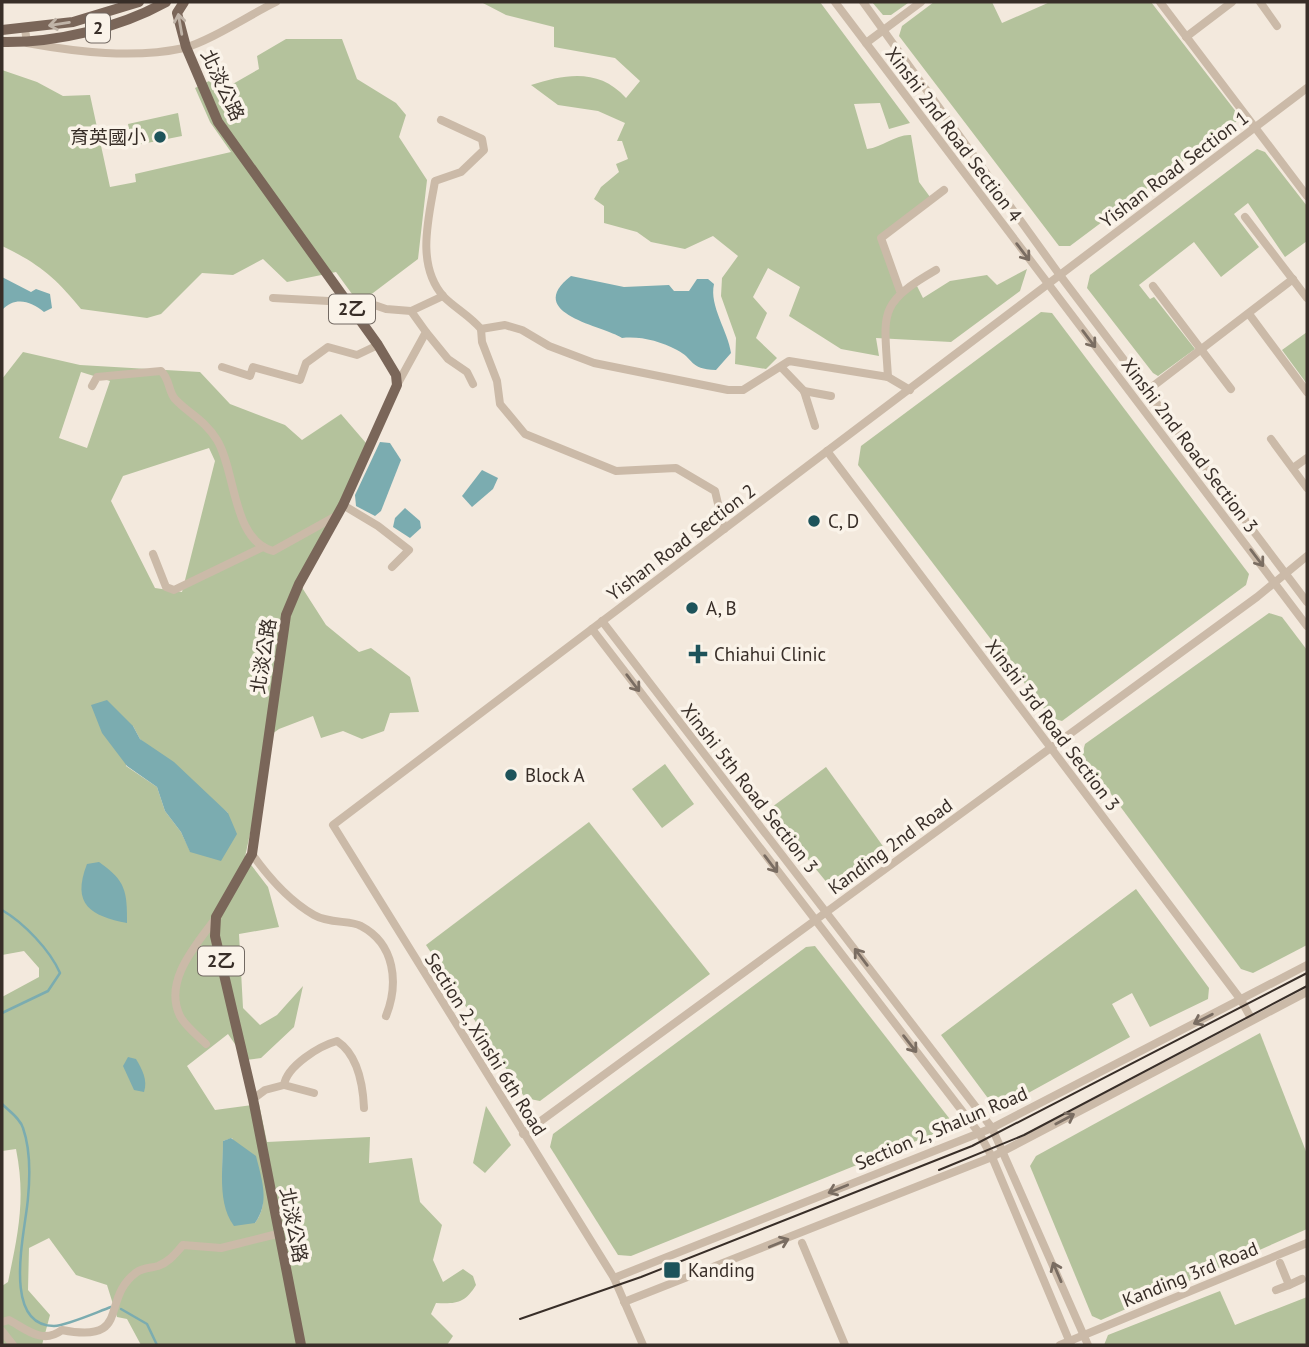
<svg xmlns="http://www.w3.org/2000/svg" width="1309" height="1347" viewBox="0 0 1309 1347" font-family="'PT Sans','Noto Sans TC',sans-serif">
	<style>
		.green { fill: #b4c29c; fill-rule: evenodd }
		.water { fill: #7bacb0 }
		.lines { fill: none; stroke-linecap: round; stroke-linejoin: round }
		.stream { stroke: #7bacb0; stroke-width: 2.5 }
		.minor { stroke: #cbbaa8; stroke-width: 8 }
		.major { stroke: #7a6659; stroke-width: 10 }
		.tram { stroke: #382e28; stroke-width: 2 }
		.oneway { stroke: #c0b4a8 }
		.oneway2 { stroke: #7a6d62 }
		.poi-dot { fill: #1d535a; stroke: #faf3e9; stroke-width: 2.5 }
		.labels { text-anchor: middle; stroke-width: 7; stroke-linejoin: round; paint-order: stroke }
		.shield { fill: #faf3e9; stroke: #726962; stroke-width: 2 }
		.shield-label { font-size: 18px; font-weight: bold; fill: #382e28 }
		.street-label { font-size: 19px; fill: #382e28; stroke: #faf3e9 }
		.poi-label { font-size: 19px; fill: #382e28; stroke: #faf3e9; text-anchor: start }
	</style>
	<rect width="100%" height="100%" fill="#f3e9dd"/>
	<g class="green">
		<path d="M481,2H820L910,123L889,129L880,103L854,104L867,149C883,147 896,134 911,135L919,182L933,201L879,236L904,292L917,286L923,298L950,281L987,275L997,285L1027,269L1020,291L951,342L876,338L879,356L841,349L789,316L800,287L768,268L753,297L767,313L756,338L777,358L766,369L735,364L736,338L721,296L722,278L738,256L713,236L685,249L651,242L637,232L604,223V206L594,199L601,187L619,172L616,164L628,159L622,141H617L625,123L598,111L558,105L531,85C566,74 599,68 626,98L640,81L615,58L554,47V27L506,15Z"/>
		<path d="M872,2H907L908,3L891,15H883Z"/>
		<path d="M934,2H992L1002,23L1050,2H1151L1237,113V121L1070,246H1059L899,36L902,26Z"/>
		<path d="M286,39H342L357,79L396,103L406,115L399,137L427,180L418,259L369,296L352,294L336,272L287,282L263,259L233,275L202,273L161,314L147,318L81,309C56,278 38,263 2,246V70L37,82L63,96L90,95L110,187L136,182L135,174L231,152L210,122L195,88L223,74L231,85L259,69L257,56Z"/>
		<path d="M178,113L182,136L132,146L128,124Z"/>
		<path d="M1257,149L1265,152L1307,206V241L1285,257L1248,203L1234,214L1259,247L1221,277L1194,242L1139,285L1150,299L1154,297L1195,349L1158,376L1153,373L1087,288L1090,275Z"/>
		<path d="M1041,312L1052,313L1249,574L1246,585L1062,721L1051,718L858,465L861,446Z"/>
		<path d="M1307,332V384L1282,350Z"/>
		<path d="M23,352L80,365L200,372L230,404L285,425L302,440L341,414L372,450L301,586L326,625L359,652L371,648L410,677L419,712L390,713L384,731L362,739L343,731L321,738L313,716L279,729L265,739L260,787L245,857L268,887L279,927L239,934L243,1008L260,1025L277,1015L303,986L294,1027L261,1058L246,1060L228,1034L187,1066L215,1110L259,1104L267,1142L370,1137L369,1163L412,1158L420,1202L442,1225L433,1260L443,1282L463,1269L473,1276L476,1285C465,1303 457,1304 436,1303L431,1314L453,1336L447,1345H141L127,1319L117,1317L107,1285L76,1275L49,1238L29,1248L28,1290L50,1315L42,1345H2V1286L8,1282C18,1234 26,1199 16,1149L2,1151V997L39,977V968L24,951L2,955V379ZM81,372L110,381L87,448L59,438ZM209,448L215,461L182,592L155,588L111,501L123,476ZM133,726L140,739L228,813L190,851L181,832L165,811L157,787L126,766ZM232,1138C248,1166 277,1192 255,1223C216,1188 223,1192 223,1141Z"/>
		<path d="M1269,613L1282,617L1307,650V945L1253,973L1241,969L1082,755L1085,744Z"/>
		<path d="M665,764L694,804L662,828L632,789Z"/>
		<path d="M826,767L885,849L834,884H828L768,810Z"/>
		<path d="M589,822L710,974L540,1101L525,1098L426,945Z"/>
		<path d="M1136,889L1209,988L1208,999L1150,1027L1132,993L1112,1004L1130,1037L1003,1107L990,1101L941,1035Z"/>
		<path d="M815,946L949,1118L946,1129L631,1256L618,1255L550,1147L553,1134L806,947Z"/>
		<path d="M1260,1033L1307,1154V1229L1101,1320L1092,1316L1030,1166L1036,1156Z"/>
		<path d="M486,1106L511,1145L485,1173L473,1163Z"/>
		<path d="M1220,1291L1235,1325L1307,1297V1345H1104L1108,1335Z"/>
	</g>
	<g class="water">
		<path d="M571,276L624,287L669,285L674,291H689L697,279H708L714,284C709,306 728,331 731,353L716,370C688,369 695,359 677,350C660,341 640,336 622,338C605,326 522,314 571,276Z"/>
		<path d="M2,277L31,292L36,289L50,294L52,308L44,312C31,301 15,296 2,310Z"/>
		<path d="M380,442L390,443L401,460L381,511L375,516L356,506L355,495Z"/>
		<path d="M482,470L498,478L493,489L472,507L462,496Z"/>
		<path d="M405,508L420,521L421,528L410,538L393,527L395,518Z"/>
		<path d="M107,700L133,726L140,739L174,762L228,813L237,834L221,861L190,852L181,832L165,811L157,787L127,766L102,733L91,705Z"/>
		<path d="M99,862C126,881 127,891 127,923C91,916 71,905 87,864Z"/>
		<path d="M128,1057L136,1059C142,1069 148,1080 144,1092L134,1090L123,1066Z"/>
		<path d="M231,1138L256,1156C262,1180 270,1202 255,1223L234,1226C217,1204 223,1167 223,1141Z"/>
	</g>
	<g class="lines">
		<g class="stream">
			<path d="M2,910C24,923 50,950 60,973L48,991L2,1013"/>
			<path d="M2,1104C9,1111 20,1118 23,1128C30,1148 30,1177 28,1198C26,1228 0,1326 54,1326C68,1325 97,1312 111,1307"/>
			<path d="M121,1309L147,1324L157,1345"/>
		</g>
		<g class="minor">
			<path d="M835,2L1307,626"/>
			<path d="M863,2L1059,274L1307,602"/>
			<path d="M1160,2L1307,196"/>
			<path d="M1260,2L1277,26"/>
			<path d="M25,29L27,43C77,52 134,59 184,48C210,41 251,14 276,2"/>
			<path d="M1186,37L1232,2"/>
			<path d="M866,43L921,2"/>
			<path d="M441,120L482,139L484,150L461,172L435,181C429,217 415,265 444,297C455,308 470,316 481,329L482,342L497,381L500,404L525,434L616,471L676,468L715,491L724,529"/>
			<path d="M1245,217L1307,298"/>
			<path d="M1153,286L1231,389"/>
			<path d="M900,291L881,238L944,190"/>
			<path d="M273,298L347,302L360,300L386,309L411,311L426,332L397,385"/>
			<path d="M411,311L443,296"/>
			<path d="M1249,314L1307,392"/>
			<path d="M481,329L505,325L522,330L549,346L594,363L728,390H743L789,361L888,377L910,390"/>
			<path d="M426,332L448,359L467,372L473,384"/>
			<path d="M222,367L250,376L253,367L300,380L306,363L328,347L357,355L378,345"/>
			<path d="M781,367L804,391L815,426"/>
			<path d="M888,377C884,312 877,304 936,270"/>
			<path d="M92,386L97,377L161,371C170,379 168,391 175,399C189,414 205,420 217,440C236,471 232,540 273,551L336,516"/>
			<path d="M1148,390L1293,279"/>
			<path d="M804,391L831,396"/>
			<path d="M1271,439L1307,488"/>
			<path d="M827,451L1241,1000L1252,1020"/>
			<path d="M1293,468L1307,458"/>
			<path d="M343,505L378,526L409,550L392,567"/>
			<path d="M153,554L166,587L174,590L261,548"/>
			<path d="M602,621L992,1128L1088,1345"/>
			<path d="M592,629L979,1133L992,1157L1071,1345"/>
			<path d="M252,854C269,878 288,900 314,915C329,924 351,920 361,926C395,944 399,983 386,1016"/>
			<path d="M206,1044C198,1036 185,1026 180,1016C163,981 196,945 215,919"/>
			<path d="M284,1085L314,1093"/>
			<path d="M253,1099L265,1090L284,1085C287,1066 319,1046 337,1041C358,1055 363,1085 364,1108"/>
			<path d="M523,1134L1257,597L1307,556"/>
			<path d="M802,1243L845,1345"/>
			<path d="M614,1278L992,1128L1307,965"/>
			<path d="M1289,1285L1302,1279"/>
			<path d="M1276,1290L1289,1285L1280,1263"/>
			<path d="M624,1302L992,1157L1307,992"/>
			<path d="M2,1322L9,1320C26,1329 42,1345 62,1330C133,1344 99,1299 137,1272C143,1268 151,1268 158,1266C169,1262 175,1254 183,1245L221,1248L277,1234"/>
			<path d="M2,1331L13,1345"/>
			<path d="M643,1345L614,1278L333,825L1307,88"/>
			<path d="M1060,1345L1307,1243"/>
		</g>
		<g class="major">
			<path d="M184,2L177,13L186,47L218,122L378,345L396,375L397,385L343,505L299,584L286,615L252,854L216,917L215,936L253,1099L301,1345"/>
			<path d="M2,30L73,22L139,2"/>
			<path d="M2,42C56,43 119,28 166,2"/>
		</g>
		<g class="tram">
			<path d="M939,1170L1024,1135L1307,986"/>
			<path d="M520,1319L641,1277L972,1146L1307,973"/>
		</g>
	</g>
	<defs><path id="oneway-shaft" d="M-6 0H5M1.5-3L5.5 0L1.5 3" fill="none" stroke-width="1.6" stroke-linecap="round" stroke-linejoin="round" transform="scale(1.75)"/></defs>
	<g class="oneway">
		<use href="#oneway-shaft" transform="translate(59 24) rotate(171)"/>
		<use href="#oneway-shaft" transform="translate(180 24) rotate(-100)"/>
	</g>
	<g class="oneway2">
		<use href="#oneway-shaft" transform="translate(1023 252) rotate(53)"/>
		<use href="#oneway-shaft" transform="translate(1089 339) rotate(53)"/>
		<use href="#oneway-shaft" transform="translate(1257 558) rotate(53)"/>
		<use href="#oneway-shaft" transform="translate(633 683) rotate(53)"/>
		<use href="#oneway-shaft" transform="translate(771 864) rotate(53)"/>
		<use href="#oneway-shaft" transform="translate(861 957) rotate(-127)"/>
		<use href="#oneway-shaft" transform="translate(1203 1019) rotate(153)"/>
		<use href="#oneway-shaft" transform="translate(910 1044) rotate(52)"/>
		<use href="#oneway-shaft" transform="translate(1065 1119) rotate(-28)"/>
		<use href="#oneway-shaft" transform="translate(838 1189) rotate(158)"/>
		<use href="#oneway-shaft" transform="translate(779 1243) rotate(-22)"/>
		<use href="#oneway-shaft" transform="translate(1057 1272) rotate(-113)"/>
	</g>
	<g class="poi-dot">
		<circle cx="160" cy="137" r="7"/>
		<circle cx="814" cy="521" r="7"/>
		<circle cx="692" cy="608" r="7"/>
		<path d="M694.5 643.5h7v7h7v7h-7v7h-7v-7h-7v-7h7z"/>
		<circle cx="511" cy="775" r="7"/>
		<rect x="663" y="1261" width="18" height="18" rx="3.5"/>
	</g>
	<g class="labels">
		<g class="shield">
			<rect x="86" y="13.5" width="24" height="29" rx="5"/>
			<rect x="329" y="294.5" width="46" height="29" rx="5"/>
			<rect x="198" y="946.5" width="46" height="29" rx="5"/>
		</g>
		<g class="shield-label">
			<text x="98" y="34">2</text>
			<text x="352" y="315">2乙</text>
			<text x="221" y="967">2乙</text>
		</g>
		<g class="street-label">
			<text transform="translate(223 85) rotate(65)" y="7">北淡公路</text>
			<text transform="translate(954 134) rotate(53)" y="7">Xinshi 2nd Road Section 4</text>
			<text transform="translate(1174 169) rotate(-37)" y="7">Yishan Road Section 1</text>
			<text transform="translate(1190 445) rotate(53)" y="7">Xinshi 2nd Road Section 3</text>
			<text transform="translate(681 542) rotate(-37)" y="7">Yishan Road Section 2</text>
			<text transform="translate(263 656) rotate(-81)" y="7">北淡公路</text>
			<text transform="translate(1053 725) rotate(53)" y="7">Xinshi 3rd Road Section 3</text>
			<text transform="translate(750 788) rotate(52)" y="7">Xinshi 5th Road Section 3</text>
			<text transform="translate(890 846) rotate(-36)" y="7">Kanding 2nd Road</text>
			<text transform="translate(486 1044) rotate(58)" y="7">Section 2, Xinshi 6th Road</text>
			<text transform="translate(941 1128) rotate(-23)" y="7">Section 2, Shalun Road</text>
			<text transform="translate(294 1225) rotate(79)" y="7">北淡公路</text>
			<text transform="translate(1190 1274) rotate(-22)" y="7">Kanding 3rd Road</text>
		</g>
		<g class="poi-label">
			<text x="146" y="144" text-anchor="end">育英國小</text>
			<text x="828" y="528">C, D</text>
			<text x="706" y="615">A, B</text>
			<text x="714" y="661">Chiahui Clinic</text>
			<text x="525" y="782">Block A</text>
			<text x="688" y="1277">Kanding</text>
		</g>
	</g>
	<rect width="1309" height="1347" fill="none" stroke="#382e28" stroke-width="7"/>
</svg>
